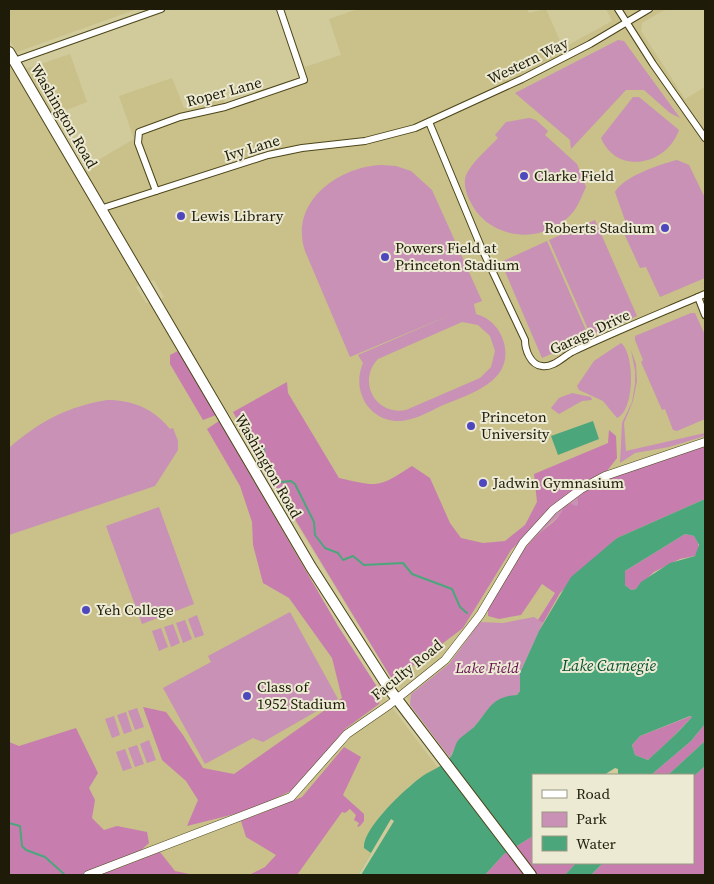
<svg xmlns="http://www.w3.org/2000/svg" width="714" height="884" viewBox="0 0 714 884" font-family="'Source Serif 4',serif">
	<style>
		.built { fill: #c9c08a }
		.green { fill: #c891b5; fill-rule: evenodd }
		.forest { fill: #c77eaf }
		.water { fill: #4ca67b; fill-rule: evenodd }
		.pier { fill: #d1ca9b }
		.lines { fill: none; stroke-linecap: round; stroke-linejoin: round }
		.stream { stroke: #4ca67b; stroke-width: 2 }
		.minor-casing { stroke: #4c4519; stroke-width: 8 }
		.tertiary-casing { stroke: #4c4519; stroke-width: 9 }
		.primary-casing { stroke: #4c4519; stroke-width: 12 }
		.minor { stroke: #fff; stroke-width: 6 }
		.tertiary { stroke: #fff; stroke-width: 8 }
		.primary { stroke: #fff; stroke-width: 10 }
		.poi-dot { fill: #4f47be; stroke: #edead3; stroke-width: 2 }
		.labels { text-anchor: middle; stroke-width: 4; stroke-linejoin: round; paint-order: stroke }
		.street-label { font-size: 15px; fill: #1e1b09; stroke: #edead3 }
		.poi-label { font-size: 15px; fill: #1e1b09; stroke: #edead3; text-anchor: start }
		.park-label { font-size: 15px; font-style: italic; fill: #650c51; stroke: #edead3 }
		.water-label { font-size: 16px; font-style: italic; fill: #045033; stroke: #edead3 }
	</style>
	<rect width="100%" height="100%" fill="#d1ca9b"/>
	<g class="built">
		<path d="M9,9H137L17,52L9,39Z"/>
		<path d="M358,9H527L529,13L546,9L563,48L612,21L606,9H666L642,23L641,31L685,99L705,87V499L617,538L539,631L450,758L408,700L354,618L192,353L160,299L164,297L154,280L148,282L83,169L134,139L119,96L172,78L184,108L223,96L225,104L301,78L284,32L291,30L305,67L341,55L329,19Z"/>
		<path d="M70,54L87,102L53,115L26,69Z"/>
		<path d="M9,63L141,284L136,287L146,303L150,302L338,626L381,693L438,768L409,786L373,826L371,853L358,875H9Z"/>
	</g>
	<g class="green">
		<path d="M618,40L624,41L680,118L670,113L644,90H626L571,149L570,140L515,93Z"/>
		<path d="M633,97H639L679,130C667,165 617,176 601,138Z"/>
		<path d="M529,118L536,120L548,131L545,135L577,164L586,187C582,195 579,204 574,211C545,247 487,241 469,199C465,190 463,181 467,173C474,160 489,148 498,138L495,135L506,122Z"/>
		<path d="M677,160L689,165L705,198V278L660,297L646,267L640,268L622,229L627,226L615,192C623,177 660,164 677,160Z"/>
		<path d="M381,165L396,166L411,171L432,190L482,301L474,304L476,314C490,318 500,328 504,343C514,383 468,394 441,406C429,412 414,420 401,421C369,422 351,391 363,363L358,355L455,313L350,357L305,251C289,203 337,167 381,165ZM462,322L478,325L490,336L495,351L491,367L480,378L406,410C375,416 357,381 378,359Z"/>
		<path d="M595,220L637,316L591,336L549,240Z"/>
		<path d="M547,241L589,337L542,358L501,262Z"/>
		<path d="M691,313H695L705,335V419L677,431L673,430L665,409L662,410L641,362L643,360L635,340V336Z"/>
		<path d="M621,343C635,354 635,411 617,418L603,401L579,390L577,386L594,361Z"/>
		<path d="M631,350L636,364L637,381L633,401L624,423L626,451L705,433V436L669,447L635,453L620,463L622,423L632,402L635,384V371Z"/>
		<path d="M572,393L591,397L592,400L582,401L559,414L551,408L559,398Z"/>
		<path d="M107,400C133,400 154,409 170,429L173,428L178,441V450L155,486L9,535V448C38,422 69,406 107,400Z"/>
		<path d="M579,494L577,497L578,505L563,512L531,541L546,521Z"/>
		<path d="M159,507L194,604L142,624L106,526Z"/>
		<path d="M290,612L338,699L263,742L253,738L205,764L163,688L211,662L208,656Z"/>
		<path d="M197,615L204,635L195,638L188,619Z"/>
		<path d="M534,617L543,623L520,673V691L517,695C491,701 490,709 474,727C462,740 458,739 450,758L410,705L411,694L449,664L480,622L503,623Z"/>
		<path d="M185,620L192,639L183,643L176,623Z"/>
		<path d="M173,624L180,643L171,647L164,627Z"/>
		<path d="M161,628L168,647L159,651L152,631Z"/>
		<path d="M137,708L144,727L135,730L128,711Z"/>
		<path d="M126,712L132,731L124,734L117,715Z"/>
		<path d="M114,716L120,735L112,738L105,719Z"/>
		<path d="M149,740L156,760L147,763L140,744Z"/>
		<path d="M137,745L144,764L135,767L128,748Z"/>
		<path d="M125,749L132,768L123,771L116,752Z"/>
	</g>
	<g class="forest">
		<path d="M178,351L216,415L203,420L170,364V355Z"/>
		<path d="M287,382L288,393L339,478C378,487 378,488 412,466L430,478L450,523L461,538L483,543L505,541L525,525L537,502L534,474L608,443L609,430L616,436L617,458L607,471L569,494L511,550L463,628L393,681L270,478L233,412Z"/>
		<path d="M219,421L338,626L381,693L379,704L345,729L297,788L251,810L187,826L198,800L186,781L162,760L143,707L166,712L183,735L203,768L234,774L342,698L332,658L289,598L263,583L253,545L252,522L240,486L207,429Z"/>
		<path d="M705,446V499L617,538L560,593L543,623L538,620L555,593L542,584L521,615L499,619L488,616V610C500,587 513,560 531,541C542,529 560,521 565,505L570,503L575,506L578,505L577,497L579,494L607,478Z"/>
		<path d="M685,534L694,536C699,544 701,548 695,556L680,559L654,572L636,589L631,590L625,585V571Z"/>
		<path d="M691,716L692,717C678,732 664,746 648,760L635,755L632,745L640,736Z"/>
		<path d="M705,724V741L668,775H651L691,741Z"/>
		<path d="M76,728L98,773L89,788L95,800L92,818L104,830L117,826L147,832L149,843L137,854L83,875H9V742L19,746Z"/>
		<path d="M344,747L361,757L343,795L364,814V821L360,826L357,827L359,823L354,820L356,815L350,809L345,813L342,812L297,875H249L265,867L276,855L246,837L241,821L302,797Z"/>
		<path d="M705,766V875H591L603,863H693V777Z"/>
		<path d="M533,836V863H576L565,875H485L504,854Z"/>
		<path d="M160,852L175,871L194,875H100Z"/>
	</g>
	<g class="water">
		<path d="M593,421L599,439L558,455L551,436Z"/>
		<path d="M705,499V724L691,741L651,775L618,774V769L615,768L604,775H533V836L504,854L485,875H358L371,853L364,848C362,829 405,789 420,778C429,771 440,768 449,759C453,755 454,748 457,742C461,736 469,732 474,727C489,710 492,696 517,695L520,691V673L539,631L571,577L617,538ZM685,534L694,536L699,545L695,556L670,563L641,582L636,589L631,590L625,585V571ZM690,716L692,717C678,733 663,746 648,760L635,755L632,745L640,736Z"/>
		<path d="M705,741V766L693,777V775H668Z"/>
		<path d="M576,863H603L591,875H565Z"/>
	</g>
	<path class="pier" d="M391,819L394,821L361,875H358Z"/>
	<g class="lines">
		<g class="stream">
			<path d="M242,419L248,424L249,437L264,449L263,459L273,468L276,480L281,482L291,481L295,484L314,522L315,535L325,548L338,553L343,560L353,556L364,565L403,563L412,574L452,589L460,607L467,613"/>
			<path d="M9,823L20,826L22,846L26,850L45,857L64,874"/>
		</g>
		<g class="minor-casing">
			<g id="minor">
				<path d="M618,9L653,64L705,138"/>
				<path d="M14,61L161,9"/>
				<path d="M429,122L481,247L525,340C525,349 530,365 542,366C553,368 563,357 572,352C616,331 661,313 705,294"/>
				<path d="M156,191L138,143L139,132L180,117L225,107L304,80L280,9"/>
				<path d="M100,209L268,155L302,148L365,141L415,128L522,79L590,44L649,9"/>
				<path d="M698,297L705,315"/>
			</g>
		</g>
		<g class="tertiary-casing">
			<path id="tertiary" d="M88,875L291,797L347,734L389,705L445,660L480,615L523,543L553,510L581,489L605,476L705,442"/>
		</g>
		<g class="primary-casing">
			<path id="primary" d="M9,52L311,567L390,690L531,875"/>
		</g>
		<use href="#minor" class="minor"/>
		<use href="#tertiary" class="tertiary"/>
		<use href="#primary" class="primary"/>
	</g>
	<g class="poi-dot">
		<circle cx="524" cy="176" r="5"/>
		<circle cx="181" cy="216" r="5"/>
		<circle cx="665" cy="228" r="5"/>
		<circle cx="385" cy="257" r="5"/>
		<circle cx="471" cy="426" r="5"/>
		<circle cx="483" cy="483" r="5"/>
		<circle cx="86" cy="610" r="5"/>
		<circle cx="247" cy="696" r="5"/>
	</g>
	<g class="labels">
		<g class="street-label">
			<text transform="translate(528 61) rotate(-26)" y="5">Western Way</text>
			<text transform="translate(224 92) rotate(-15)" y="5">Roper Lane</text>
			<text transform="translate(64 116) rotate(60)" y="5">Washington Road</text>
			<text transform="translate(252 148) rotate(-17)" y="5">Ivy Lane</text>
			<text transform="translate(590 332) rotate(-25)" y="5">Garage Drive</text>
			<text transform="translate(268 466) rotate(60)" y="5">Washington Road</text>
			<text transform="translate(407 670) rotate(-39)" y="5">Faculty Road</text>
		</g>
		<g class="poi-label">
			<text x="534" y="181">Clarke Field</text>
			<text x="191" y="221">Lewis Library</text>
			<text x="655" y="233" text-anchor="end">Roberts Stadium</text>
			<text x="395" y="253">Powers Field at<tspan x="395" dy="17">Princeton Stadium</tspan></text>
			<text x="481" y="422">Princeton<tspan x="481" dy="17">University</tspan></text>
			<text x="493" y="488">Jadwin Gymnasium</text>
			<text x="96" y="615">Yeh College</text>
			<text x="257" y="692">Class of<tspan x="257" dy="17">1952 Stadium</tspan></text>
		</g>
		<g class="park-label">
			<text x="487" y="673">Lake Field</text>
		</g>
		<g class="water-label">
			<text x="609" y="671">Lake Carnegie</text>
		</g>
	</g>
	<rect width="714" height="884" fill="none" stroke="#1e1b09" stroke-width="20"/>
	<rect x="532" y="774" width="162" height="90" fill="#edead3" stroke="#9a9782"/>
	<rect x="542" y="790" width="25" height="8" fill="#ffffff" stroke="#9a9782"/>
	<text x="576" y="799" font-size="15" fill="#1e1b09">Road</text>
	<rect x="542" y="812" width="25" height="15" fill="#c891b5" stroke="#9a9782"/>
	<text x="576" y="824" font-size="15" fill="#1e1b09">Park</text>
	<rect x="542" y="836" width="25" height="15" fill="#4ca67b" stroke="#9a9782"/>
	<text x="576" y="849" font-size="15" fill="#1e1b09">Water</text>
</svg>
